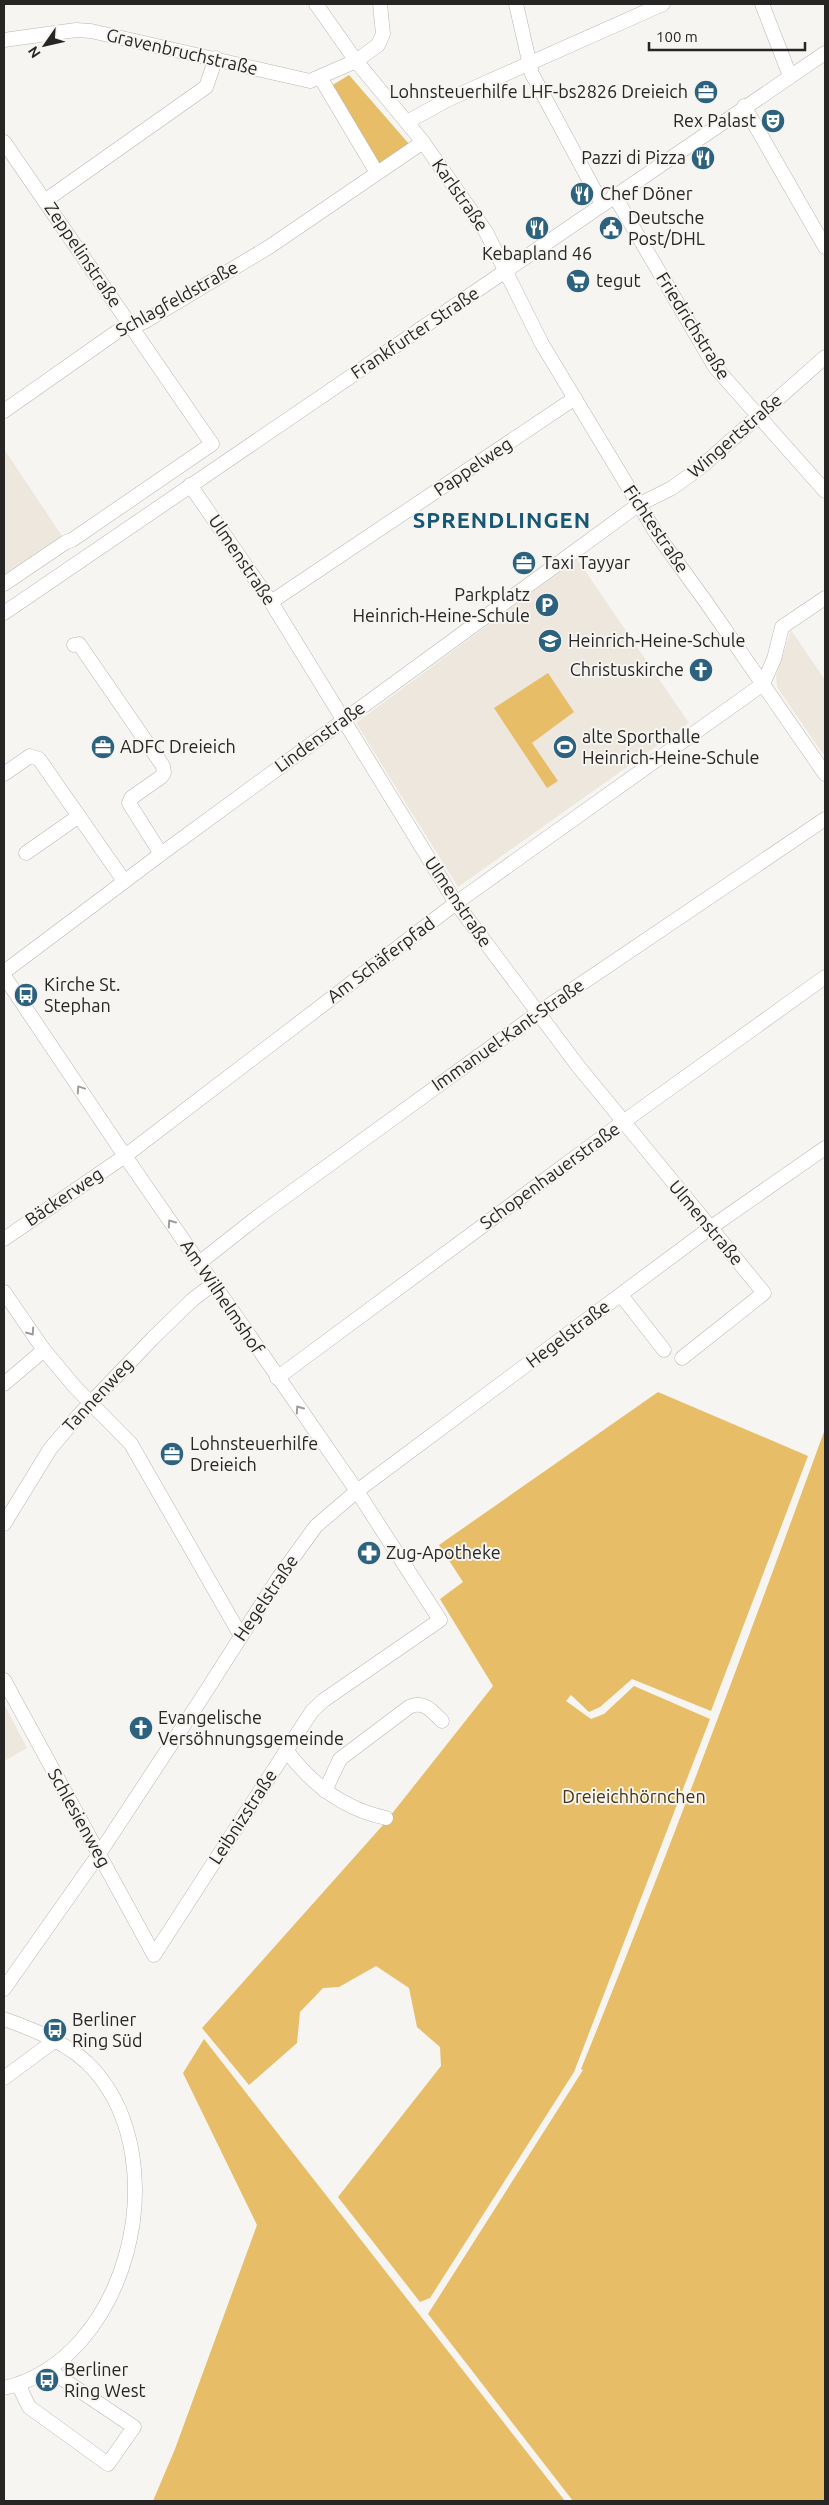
<svg xmlns="http://www.w3.org/2000/svg" width="829" height="2505" viewBox="0 0 829 2505" font-family="Ubuntu,sans-serif">
	<style>
		.built { fill: #ede7dd }
		.green { fill: #e7bd67 }
		.lines { fill: none; stroke-linecap: round; stroke-linejoin: round }
		.minor-casing { stroke: #b8b6b2; stroke-width: 15 }
		.minor { stroke: #fff; stroke-width: 14 }
		.oneway { stroke: #9e9d9d }
		.labels { text-anchor: middle; stroke-width: 4; stroke-linejoin: round; paint-order: stroke }
		.street-label { font-size: 18px; fill: #272625; stroke: #f7f5f1 }
		.poi-label { font-size: 18px; fill: #272625; stroke: #f7f5f1; text-anchor: start }
		.park-label { font-size: 18px; fill: #46340b; stroke: #f7f5f1 }
		.district-label { font-size: 22px; font-weight: bold; letter-spacing: 1px; fill: #165775; stroke: #f7f5f1 }
	</style>
	<rect width="100%" height="100%" fill="#f7f5f1"/>
	<g class="built">
		<path d="M4,449L66,542L4,586Z"/>
		<path d="M577,559L689,723L458,887L356,723Z"/>
		<path d="M791,630L825,680V753L823,754L777,687L776,676Z"/>
		<path d="M4,1704L27,1748L4,1761Z"/>
	</g>
	<g class="green">
		<path d="M349,75L409,144L378,165L331,86Z"/>
		<path d="M548,673L574,712L532,743L558,781L547,788L494,708Z"/>
		<path d="M658,1392L808,1456L711,1711L632,1679L600,1707L589,1712L571,1695L566,1701L591,1719L604,1714L634,1686L710,1719L574,2072L437,2287L430,2298L420,2302L338,2197L441,2066L440,2047L417,2027L409,1988L376,1966L339,1987L323,1988L300,2012L297,2043L249,2085L202,2028L383,1825L493,1686L440,1599L463,1582L439,1545Z"/>
		<path d="M825,1429V2501H573L428,2314L583,2070L581,2069C667,1857 747,1643 825,1429Z"/>
		<path d="M204,2039L565,2501H153L175,2449L257,2225L183,2073Z"/>
	</g>
	<g class="lines">
		<g class="minor-casing">
			<g id="minor">
				<path d="M316,4L356,61L423,142L486,232L542,344L656,533L706,602L825,774"/>
				<path d="M516,4L532,74L602,204"/>
				<path d="M762,4L790,76"/>
				<path d="M4,40L76,30L91,31L310,81L356,61L378,45L383,34L380,4"/>
				<path d="M320,77L377,173"/>
				<path d="M744,106L825,247"/>
				<path d="M407,122L447,100L663,4"/>
				<path d="M4,142L212,444L72,540L66,542L4,584"/>
				<path d="M614,195L715,367L825,491"/>
				<path d="M46,200L206,87L216,58"/>
				<path d="M4,411L118,331L144,322L269,247L423,142"/>
				<path d="M190,485L271,602L456,903L578,1066L764,1293L682,1358"/>
				<path d="M271,602L575,398"/>
				<path d="M4,613L825,53"/>
				<path d="M74,645L79,644L163,766L164,773L161,777L131,798L129,803L161,854"/>
				<path d="M4,774L30,756L39,759L124,881"/>
				<path d="M26,853L79,816"/>
				<path d="M4,972L161,854L638,505L672,488L701,467L825,357"/>
				<path d="M4,976L125,1156L357,1491L440,1620L324,1700L312,1711L154,1955L4,1680"/>
				<path d="M4,1239L125,1156L456,903L763,684L774,659L782,627L825,598"/>
				<path d="M199,1263L260,1215L538,1013L825,819"/>
				<path d="M4,1292L44,1350L75,1387L131,1444L241,1636"/>
				<path d="M621,1295L664,1350"/>
				<path d="M277,1378L623,1122L825,977"/>
				<path d="M4,1384L44,1350"/>
				<path d="M4,1524L50,1449L78,1416L153,1338L192,1300L213,1284"/>
				<path d="M286,1750C311,1784 344,1809 386,1818"/>
				<path d="M325,1791L340,1759L409,1707C424,1700 432,1711 442,1721"/>
				<path d="M4,1989L99,1854L203,1696L279,1577L316,1526L357,1491L710,1228L825,1148"/>
				<path d="M4,2019C35,2030 73,2045 95,2071C176,2164 128,2359 4,2388"/>
				<path d="M4,2078L54,2041"/>
				<path d="M18,2384L29,2407L108,2464L134,2427L49,2370"/>
			</g>
		</g>
		<use href="#minor" class="minor"/>
	</g>
	<defs><path id="oneway-chevron" d="M-2-3.5L2.5 0L-2 3.5" fill="none" stroke-width="1.6" stroke-linecap="round" stroke-linejoin="round" transform="scale(1.25)"/></defs>
	<g class="oneway">
		<use href="#oneway-chevron" transform="translate(80 1089) rotate(-124)"/>
		<use href="#oneway-chevron" transform="translate(171 1223) rotate(-125)"/>
		<use href="#oneway-chevron" transform="translate(31 1332) rotate(55)"/>
		<use href="#oneway-chevron" transform="translate(299 1409) rotate(-125)"/>
	</g>
	<defs>
		<g id="office-disc" transform="scale(1.25)"><circle r="9.5" fill="#2d627e" stroke="#f7f5f1"/><path d="M-6-3h4V-5.5h4V-3h4V5H-6ZM-1-4.5V-3h2v-1.5ZM-6 0V1H6V0Z" fill="#fff"/></g>
		<g id="theatre-disc" transform="scale(1.25)"><circle r="9.5" fill="#2d627e" stroke="#f7f5f1"/><path d="M-5-5.5Q0-4 5-5.5V0Q5 5 0 6Q-5 5-5 0ZM-3.3-2.5H-1v1.5H-3.3ZM1-2.5H3.3v1.5H1ZM-2.8 1Q0 5.5 2.8 1Z" fill="#fff"/></g>
		<g id="restaurant-disc" transform="scale(1.25)"><circle r="9.5" fill="#2d627e" stroke="#f7f5f1"/><path d="M-5-6h1v4h1v-4h1v4h1v-4h1v5L-1.5 .5V6h-2V.5L-5-1ZM5-6V6H3V1.5H1.5Q1.5-4 5-6Z" fill="#fff"/></g>
		<g id="civic-disc" transform="scale(1.25)"><circle r="9.5" fill="#2d627e" stroke="#f7f5f1"/><path d="M-.6-6.5H3V-4.5H.6V-3L4-1V1h2V6H-6V1h2V-1L-.6-3ZM-1.2 2.5V6h2.4V2.5Z" fill="#fff"/></g>
		<g id="supermarket-disc" transform="scale(1.25)"><circle r="9.5" fill="#2d627e" stroke="#f7f5f1"/><path d="M-6-5.5h2.5l.6 2H6L4.5 2H-2.5L-4.4-4H-6ZM-1.5 3.2a1.3 1.3 0 1 0 .1 0ZM3 3.2a1.3 1.3 0 1 0 .1 0Z" fill="#fff"/></g>
		<g id="parking-disc" transform="scale(1.25)"><circle r="9.5" fill="#2d627e" stroke="#f7f5f1"/><path d="M-3.5-5.5H1a3.5 3.5 0 0 1 0 7H-1V5.5H-3.5ZM-1-3.4V-.6H.8a1.4 1.4 0 0 0 0-2.8Z" fill="#fff"/></g>
		<g id="school-disc" transform="scale(1.25)"><circle r="9.5" fill="#2d627e" stroke="#f7f5f1"/><path d="M0-5L7-2L0 1L-7-2ZM-4 1L0 2.5L4 1V4Q0 6-4 4Z" fill="#fff"/></g>
		<g id="church-disc" transform="scale(1.25)"><circle r="9.5" fill="#2d627e" stroke="#f7f5f1"/><path d="M-1.2-6h2.4v3.5h3.3v2.4h-3.3V6h-2.4V-.1h-3.3v-2.4h3.3Z" fill="#fff"/></g>
		<g id="stadium-disc" transform="scale(1.25)"><circle r="9.5" fill="#2d627e" stroke="#f7f5f1"/><path d="M0-5a6.5 5 0 1 0 0 10a6.5 5 0 1 0 0-10ZM-3.5-1.8h7v3.6h-7Z" fill="#fff"/></g>
		<g id="bus-disc" transform="scale(1.25)"><circle r="9.5" fill="#2d627e" stroke="#f7f5f1"/><path d="M-5-6H5V4H4V6H2V4H-2V6H-4V4H-5ZM-3.5-4V0h7V-4ZM-3.5 1.2v1.5H-2V1.2ZM2 1.2v1.5H3.5V1.2Z" fill="#fff"/></g>
		<g id="pharmacy-disc" transform="scale(1.25)"><circle r="9.5" fill="#2d627e" stroke="#f7f5f1"/><path d="M-2-6h4v4h4v4h-4v4h-4v-4h-4v-4h4Z" fill="#fff"/></g>
	</defs>
	<g fill-rule="evenodd">
		<use href="#office-disc" x="706" y="92"/>
		<use href="#theatre-disc" x="773" y="121"/>
		<use href="#restaurant-disc" x="703" y="158"/>
		<use href="#restaurant-disc" x="582" y="194"/>
		<use href="#restaurant-disc" x="537" y="228"/>
		<use href="#civic-disc" x="611" y="228"/>
		<use href="#supermarket-disc" x="578" y="281"/>
		<use href="#office-disc" x="524" y="563"/>
		<use href="#parking-disc" x="547" y="605"/>
		<use href="#school-disc" x="550" y="641"/>
		<use href="#church-disc" x="701" y="670"/>
		<use href="#office-disc" x="103" y="747"/>
		<use href="#stadium-disc" x="565" y="747"/>
		<use href="#bus-disc" x="26" y="995"/>
		<use href="#office-disc" x="172" y="1454"/>
		<use href="#pharmacy-disc" x="369" y="1553"/>
		<use href="#church-disc" x="141" y="1728"/>
		<use href="#bus-disc" x="55" y="2030"/>
		<use href="#bus-disc" x="47" y="2380"/>
	</g>
	<g class="labels">
		<g class="street-label">
			<text transform="translate(182 52) rotate(13)" y="6">Gravenbruchstraße</text>
			<text transform="translate(460 195) rotate(55)" y="6">Karlstraße</text>
			<text transform="translate(83 255) rotate(56)" y="6">Zeppelinstraße</text>
			<text transform="translate(177 299) rotate(-29)" y="6">Schlagfeldstraße</text>
			<text transform="translate(693 326) rotate(58)" y="6">Friedrichstraße</text>
			<text transform="translate(415 333) rotate(-34)" y="6">Frankfurter Straße</text>
			<text transform="translate(735 436) rotate(-41)" y="6">Wingertstraße</text>
			<text transform="translate(473 467) rotate(-34)" y="6">Pappelweg</text>
			<text transform="translate(656 529) rotate(56)" y="6">Fichtestraße</text>
			<text transform="translate(242 560) rotate(56)" y="6">Ulmenstraße</text>
			<text transform="translate(320 737) rotate(-36)" y="6">Lindenstraße</text>
			<text transform="translate(458 902) rotate(56)" y="6">Ulmenstraße</text>
			<text transform="translate(381 960) rotate(-37)" y="6">Am Schäferpfad</text>
			<text transform="translate(508 1035) rotate(-35)" y="6">Immanuel-Kant-Straße</text>
			<text transform="translate(550 1176) rotate(-36)" y="6">Schopenhauerstraße</text>
			<text transform="translate(64 1197) rotate(-34)" y="6">Bäckerweg</text>
			<text transform="translate(706 1223) rotate(50)" y="6">Ulmenstraße</text>
			<text transform="translate(222 1297) rotate(56)" y="6">Am Wilhelmshof</text>
			<text transform="translate(568 1334) rotate(-37)" y="6">Hegelstraße</text>
			<text transform="translate(98 1395) rotate(-47)" y="6">Tannenweg</text>
			<text transform="translate(266 1598) rotate(-56)" y="6">Hegelstraße</text>
			<text transform="translate(243 1817) rotate(-57)" y="6">Leibnizstraße</text>
			<text transform="translate(79 1818) rotate(61)" y="6">Schlesienweg</text>
		</g>
		<g class="poi-label">
			<text x="688" y="98" text-anchor="end">Lohnsteuerhilfe LHF-bs2826 Dreieich</text>
			<text x="756" y="127" text-anchor="end">Rex Palast</text>
			<text x="686" y="164" text-anchor="end">Pazzi di Pizza</text>
			<text x="600" y="200">Chef Döner</text>
			<text x="628" y="224">Deutsche<tspan x="628" dy="21">Post/DHL</tspan></text>
			<text x="537" y="260" text-anchor="middle">Kebapland 46</text>
			<text x="596" y="287">tegut</text>
			<text x="542" y="569">Taxi Tayyar</text>
			<text x="530" y="601" text-anchor="end">Parkplatz<tspan x="530" dy="21">Heinrich-Heine-Schule</tspan></text>
			<text x="568" y="647">Heinrich-Heine-Schule</text>
			<text x="684" y="676" text-anchor="end">Christuskirche</text>
			<text x="582" y="743">alte Sporthalle<tspan x="582" dy="21">Heinrich-Heine-Schule</tspan></text>
			<text x="120" y="753">ADFC Dreieich</text>
			<text x="44" y="991">Kirche St.<tspan x="44" dy="21">Stephan</tspan></text>
			<text x="190" y="1450">Lohnsteuerhilfe<tspan x="190" dy="21">Dreieich</tspan></text>
			<text x="386" y="1559">Zug-Apotheke</text>
			<text x="158" y="1724">Evangelische<tspan x="158" dy="21">Versöhnungsgemeinde</tspan></text>
			<text x="72" y="2026">Berliner<tspan x="72" dy="21">Ring Süd</tspan></text>
			<text x="64" y="2376">Berliner<tspan x="64" dy="21">Ring West</tspan></text>
		</g>
		<g class="park-label">
			<text x="634" y="1803">Dreieichhörnchen</text>
		</g>
		<g class="district-label">
			<text x="502" y="528">SPRENDLINGEN</text>
		</g>
	</g>
	<rect width="829" height="2505" fill="none" stroke="#272625" stroke-width="10"/>
	<g transform="translate(45 45) rotate(236)" stroke="#f7f5f1" stroke-width="4" paint-order="stroke">
	<path d="M0-4L9 19L0 12L-9 19Z" fill="#272625"/>
	<text y="-8" font-size="14" font-weight="bold" text-anchor="middle" fill="#272625">N</text>
	</g>
	<path d="M649 42v8h156v-8" fill="none" stroke="#272625" stroke-width="2.5"/>
	<text x="656" y="42" font-size="15" fill="#272625" stroke="#f7f5f1" stroke-width="4" paint-order="stroke">100 m</text>
</svg>
